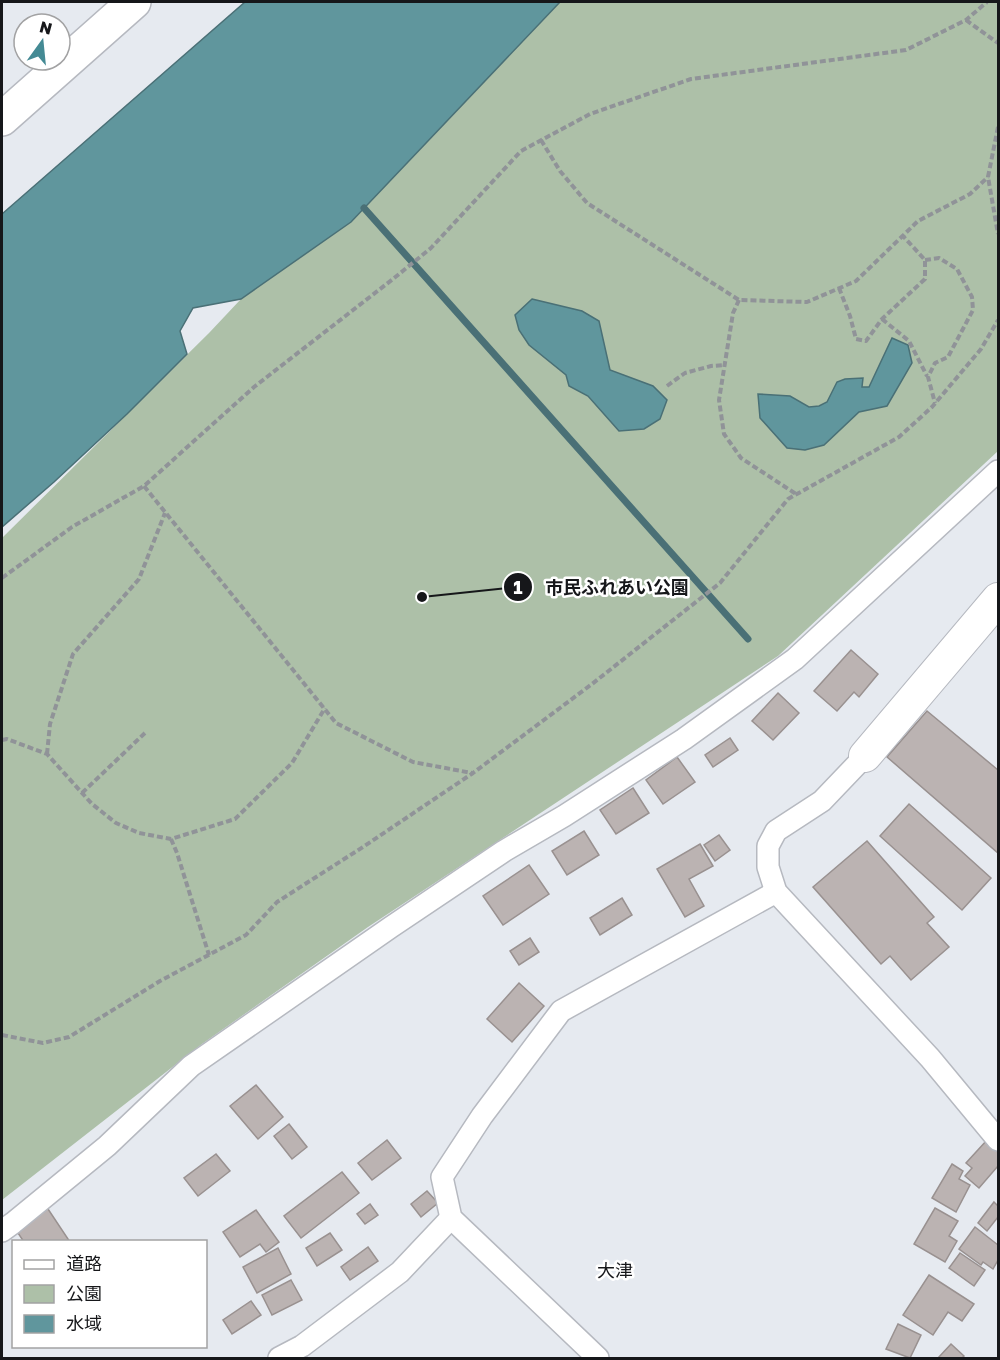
<svg xmlns="http://www.w3.org/2000/svg" width="1000" height="1360" viewBox="0 0 1000 1360" font-family="'Golos Text','Noto Sans JP',sans-serif">
	<style>
		.green { fill: #adc0a8 }
		.water { fill: #60969d; stroke: #4a7076; stroke-width: 1.5 }
		.lines { fill: none; stroke-linecap: round; stroke-linejoin: round }
		.stream { stroke: #4a7076; stroke-width: 7 }
		.building { fill: #bbb3b2; stroke: #999190; stroke-width: 1.5 }
		.street-casing { stroke: #b6b9c0; stroke-width: 24 }
		.secondary-casing { stroke: #b6b9c0; stroke-width: 34 }
		.primary-casing { stroke: #b6b9c0; stroke-width: 36 }
		.path { stroke: #909398; stroke-width: 4; stroke-dasharray: 6 3; stroke-linecap: butt }
		.street { stroke: #fff; stroke-width: 21 }
		.secondary { stroke: #fff; stroke-width: 32 }
		.primary { stroke: #fff; stroke-width: 33 }
		.labels { text-anchor: middle; stroke-width: 5; stroke-linejoin: round; paint-order: stroke }
		.neighbourhood-label { font-size: 18px; fill: #16171a; stroke: #fff }
		.leader { fill: none; stroke: #16171a; stroke-width: 2 }
		.callout-dot { fill: #16171a; stroke: #fff; stroke-width: 2 }
		.mark-label { font-size: 18px; text-anchor: middle; font-weight: bold; fill: #fff }
		.callout-label { font-size: 18px; text-anchor: middle; font-weight: bold; fill: #16171a; stroke: #fff; stroke-width: 5; stroke-linejoin: round; paint-order: stroke }
	</style>
	<rect width="100%" height="100%" fill="#e6eaf0"/>
	<path class="green" d="M560,2H998V451L778,656L368,927L202,1044L2,1200V538L209,333L241,299L351,222Z"/>
	<g class="water">
		<path d="M245,2H560L351,222L241,299L193,308L180,331L187,354L127,414L54,482L2,527V214Z"/>
		<path d="M532,299L582,311L599,321L610,370L653,386L667,400L660,419L644,429L619,431L588,396L569,386L566,375L529,345L519,330L515,315Z"/>
		<path d="M892,338L908,345L912,363L887,406L859,412L824,445L805,450L787,448L760,418L758,394L790,396L809,407L819,406L827,402L837,382L845,379L863,378L862,387H869Z"/>
	</g>
	<g class="lines">
		<path class="stream" d="M364,208L748,639"/>
	</g>
	<g class="building">
		<path d="M851,650L878,674L859,697L854,692L837,711L814,691Z"/>
		<path d="M778,693L799,713L773,740L752,721Z"/>
		<path d="M927,711L998,770V853L887,757Z"/>
		<path d="M730,738L738,750L713,767L705,755Z"/>
		<path d="M677,757L695,782L663,804L646,780Z"/>
		<path d="M633,788L649,813L616,834L600,810Z"/>
		<path d="M909,804L991,878L962,910L880,836Z"/>
		<path d="M584,831L599,855L567,875L552,851Z"/>
		<path d="M719,835L730,850L715,861L704,845Z"/>
		<path d="M867,841L934,917L927,923L949,947L911,980L890,956L881,964L813,887Z"/>
		<path d="M700,844L713,866L689,879L704,906L685,917L657,869Z"/>
		<path d="M529,865L549,894L503,925L483,896Z"/>
		<path d="M622,898L632,915L600,935L590,918Z"/>
		<path d="M530,938L539,952L519,965L510,951Z"/>
		<path d="M519,983L544,1006L512,1042L487,1019Z"/>
		<path d="M256,1085L283,1117L258,1139L230,1106Z"/>
		<path d="M289,1124L307,1147L292,1159L274,1136Z"/>
		<path d="M387,1140L401,1158L372,1180L358,1163Z"/>
		<path d="M987,1140L998,1149V1166L979,1188L965,1176L972,1168L966,1163Z"/>
		<path d="M216,1154L230,1171L198,1196L184,1178Z"/>
		<path d="M952,1164L963,1171L959,1179L970,1185L956,1212L932,1198Z"/>
		<path d="M342,1172L359,1193L301,1238L284,1216Z"/>
		<path d="M427,1191L438,1203L421,1217L411,1204Z"/>
		<path d="M994,1202L998,1206V1217L987,1231L978,1223Z"/>
		<path d="M370,1204L378,1215L365,1224L357,1214Z"/>
		<path d="M46,1206L70,1242H24L14,1227Z"/>
		<path d="M935,1208L958,1221L949,1236L957,1241L945,1262L914,1244Z"/>
		<path d="M256,1210L279,1242L266,1252L260,1244L240,1257L223,1232Z"/>
		<path d="M975,1227L998,1245V1260L993,1269L983,1262L981,1265L959,1249Z"/>
		<path d="M330,1233L342,1250L317,1266L306,1248Z"/>
		<path d="M368,1247L378,1261L350,1280L341,1267Z"/>
		<path d="M278,1248L291,1274L257,1293L243,1267Z"/>
		<path d="M960,1253L985,1270L974,1286L949,1268Z"/>
		<path d="M929,1275L974,1304L962,1321L948,1312L933,1335L903,1315Z"/>
		<path d="M291,1280L302,1300L272,1315L262,1295Z"/>
		<path d="M251,1301L261,1315L232,1334L223,1320Z"/>
		<path d="M898,1324L921,1335L910,1358L886,1349Z"/>
		<path d="M951,1344L964,1356L962,1358H938Z"/>
	</g>
	<g class="lines">
		<g class="street-casing">
			<g id="street">
				<path d="M865,756L822,801L776,831L768,846V867L776,892L930,1058L998,1140"/>
				<path d="M2,1231L13,1223L107,1146L191,1066L391,927L504,851L564,816L684,739L795,659L998,471"/>
				<path d="M279,1358L302,1346L400,1272L451,1218"/>
				<path d="M598,1358L451,1218L442,1177L482,1116L561,1011L776,892"/>
			</g>
		</g>
		<g class="secondary-casing">
			<path id="secondary" d="M865,756L998,599"/>
		</g>
		<g class="primary-casing">
			<path id="primary" d="M2,119L134,2"/>
		</g>
		<g class="path">
			<path d="M966,20L998,43"/>
			<path d="M998,127L988,177L998,234"/>
			<path d="M541,140L560,171L587,203L739,300L807,302L856,281L918,221L970,194L988,177"/>
			<path d="M925,260L939,258L957,269L972,297L973,310L948,357L935,363L928,377L935,403"/>
			<path d="M839,288L850,316L856,339L866,341L882,319L925,279V260L903,236"/>
			<path d="M739,300L733,313L719,400L724,434L741,458L796,494"/>
			<path d="M882,319L909,341L927,376"/>
			<path d="M667,386L685,373L711,366L725,365"/>
			<path d="M144,486L336,723L413,762L472,773"/>
			<path d="M2,578L72,527L144,486L254,387L393,279L431,248L521,151L590,114L691,79L906,50L966,20L987,2"/>
			<path d="M2,740L7,739L47,754L92,804L116,823L139,833L171,839L235,819L292,763L325,708"/>
			<path d="M47,754L50,724L73,654L139,579L165,513"/>
			<path d="M82,793L147,731"/>
			<path d="M171,839L177,853L209,955"/>
			<path d="M2,1035L43,1043L69,1037L160,981L246,935L277,902L363,847L473,773L592,684L720,583L788,499L899,437L932,407L981,349L998,320"/>
		</g>
		<use href="#street" class="street"/>
		<use href="#secondary" class="secondary"/>
		<use href="#primary" class="primary"/>
	</g>
	<g class="labels">
		<g class="neighbourhood-label">
			<text x="615" y="1277">大津</text>
		</g>
	</g>
	<path class="leader" d="M422 597L518 587"/>
	<g class="callout-dot">
		<circle cx="422" cy="597" r="6"/>
		<circle cx="518" cy="587" r="15"/>
	</g>
	<g class="mark-label">
		<text x="518" y="594">1</text>
	</g>
	<g class="callout-label">
		<text x="617" y="594">市民ふれあい公園</text>
	</g>
	<rect width="1000" height="1360" fill="none" stroke="#16171a" stroke-width="6"/>
	<rect x="12" y="1240" width="195" height="108" fill="#ffffff" stroke="#a2a2a3" stroke-width="1.5"/>
	<rect x="24" y="1260" width="30" height="9" fill="#ffffff" stroke="#a2a2a3" stroke-width="1.5"/>
	<text x="66" y="1270" font-size="18" fill="#16171a">道路</text>
	<rect x="24" y="1285" width="30" height="18" fill="#adc0a8" stroke="#a2a2a3" stroke-width="1.5"/>
	<text x="66" y="1300" font-size="18" fill="#16171a">公園</text>
	<rect x="24" y="1315" width="30" height="18" fill="#60969d" stroke="#a2a2a3" stroke-width="1.5"/>
	<text x="66" y="1330" font-size="18" fill="#16171a">水域</text>
	<g transform="translate(42 42) rotate(15)"><circle r="28" fill="#ffffff" stroke="#a2a2a3" stroke-width="1.5"/>
	<path d="M0-4.5L10 22L0 15L-10 22Z" fill="#448a94"/>
	<text y="-9" font-size="16" font-weight="bold" text-anchor="middle" fill="#16171a">N</text>
	</g>
</svg>
